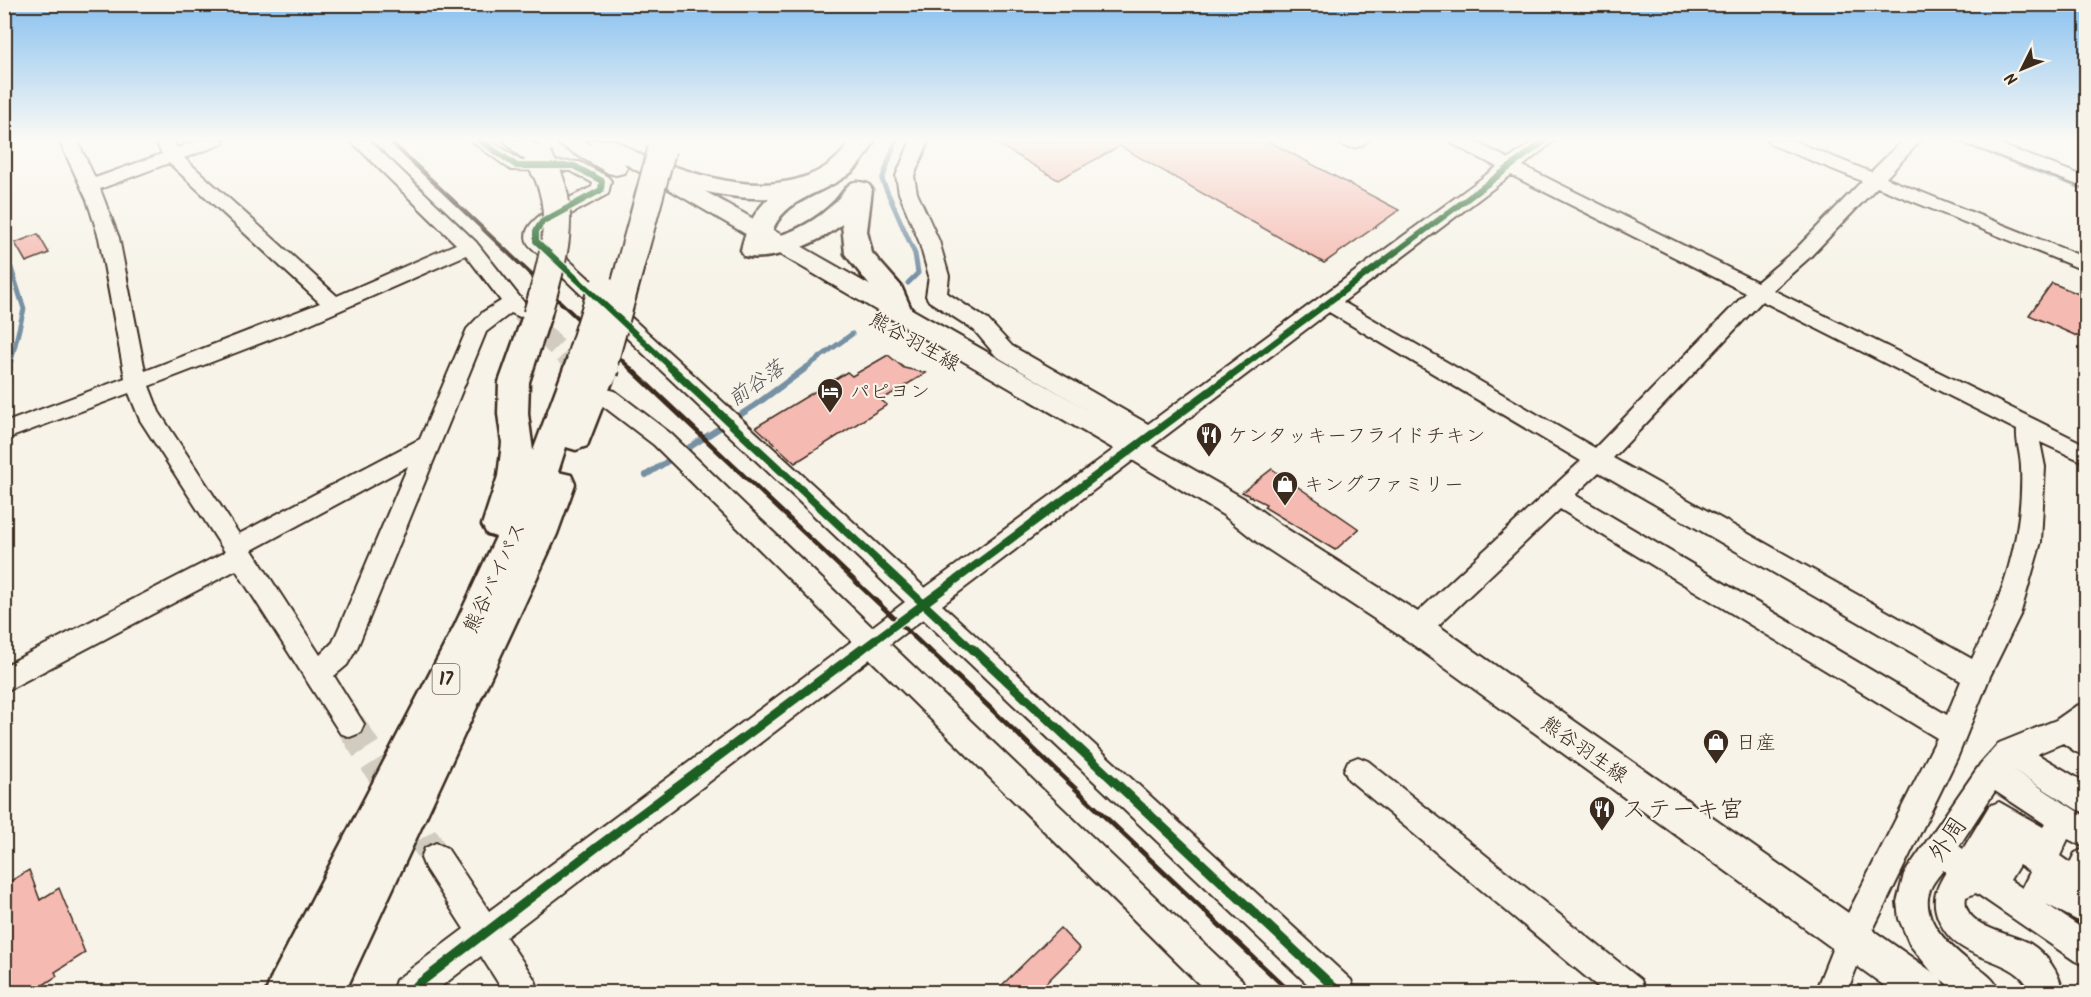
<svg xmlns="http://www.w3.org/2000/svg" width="2091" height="997" viewBox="0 0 2091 997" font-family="Kalam,'Klee One',sans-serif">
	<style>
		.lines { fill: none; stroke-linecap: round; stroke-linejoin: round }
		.stream-far1 { stroke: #7690a4; stroke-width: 5 }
		.stream { stroke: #7690a4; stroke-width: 6 }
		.building { fill: #f5bab1; stroke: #3b2a1e; stroke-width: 1.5 }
		.minor-tunnel-far2 { stroke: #d1cbc0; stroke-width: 20; stroke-dasharray: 20 10; stroke-linecap: butt }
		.minor-tunnel-far1 { stroke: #d1cbc0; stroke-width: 24; stroke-dasharray: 24 12; stroke-linecap: butt }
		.minor-tunnel { stroke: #d1cbc0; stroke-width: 30; stroke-dasharray: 30 15; stroke-linecap: butt }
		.minor-casing { stroke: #3b2a1e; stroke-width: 4 }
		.major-casing { stroke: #3b2a1e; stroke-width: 4 }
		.highway-casing { stroke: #3b2a1e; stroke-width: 5 }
		.minor { fill: #f7f3e8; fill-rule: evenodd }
		.major { fill: #f7f3e8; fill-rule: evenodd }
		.highway { fill: #f7f3e8; fill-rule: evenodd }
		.rail-far2 { stroke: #3b2a1e; stroke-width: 4 }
		.rail-far1 { stroke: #3b2a1e; stroke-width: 4.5 }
		.rail { stroke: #3b2a1e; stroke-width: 5 }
		.highway-bridge-far1-casing { stroke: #3b2a1e; stroke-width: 31; stroke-linecap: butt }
		.highway-bridge-casing { stroke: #3b2a1e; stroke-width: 38; stroke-linecap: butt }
		.highway-bridge-far1 { stroke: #f7f3e8; stroke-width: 27 }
		.highway-bridge { stroke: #f7f3e8; stroke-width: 33 }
		.cycleway-far2-casing { stroke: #f7f3e8; stroke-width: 9 }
		.cycleway-far1-casing { stroke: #f7f3e8; stroke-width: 11 }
		.cycleway-casing { stroke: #f7f3e8; stroke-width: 13 }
		.cycleway-far2 { stroke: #1b5e20; stroke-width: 6 }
		.cycleway-far1 { stroke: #1b5e20; stroke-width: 8 }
		.cycleway { stroke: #1b5e20; stroke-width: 9 }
		.labels { text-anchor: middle; stroke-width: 4.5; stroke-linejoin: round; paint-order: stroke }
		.shield { fill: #f7f3e8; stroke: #73665b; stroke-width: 1.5 }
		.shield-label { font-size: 18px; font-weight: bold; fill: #3b2a1e }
		.street-label { font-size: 20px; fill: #3b2a1e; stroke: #f7f3e8 }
		.poi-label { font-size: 20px; fill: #3b2a1e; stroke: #f7f3e8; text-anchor: start }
		.water-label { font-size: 21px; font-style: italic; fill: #545456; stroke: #f7f3e8 }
		.near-poi-label { font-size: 24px; fill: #3b2a1e; stroke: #f7f3e8; text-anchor: start }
		.near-street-label { font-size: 24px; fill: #3b2a1e; stroke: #f7f3e8 }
	</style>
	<rect width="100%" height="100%" fill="#f7f3e8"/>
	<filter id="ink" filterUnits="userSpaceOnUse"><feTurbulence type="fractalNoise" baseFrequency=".0167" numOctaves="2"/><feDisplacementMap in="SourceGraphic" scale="12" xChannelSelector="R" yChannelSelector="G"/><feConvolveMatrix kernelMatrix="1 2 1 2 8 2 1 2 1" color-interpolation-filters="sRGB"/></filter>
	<g filter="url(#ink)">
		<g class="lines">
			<g class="stream-far1">
				<path d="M896,140L882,180L915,254L918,273L908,283"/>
				<path d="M1957,140L1973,146"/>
				<path d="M2002,157L2086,189"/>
				<path d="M4,258L11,268L24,309L9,369"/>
				<path d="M804,369L852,334"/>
			</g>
			<g class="stream">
				<path d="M4,391L10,368"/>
				<path d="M646,475L754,406L806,368"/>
			</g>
		</g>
		<g class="building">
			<path d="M991,140H1266L1399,210L1324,263L1120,146L1058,180Z"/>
			<path d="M38,234L49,253L26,262L15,243Z"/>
			<path d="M2052,283L2086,297V340L2029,315Z"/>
			<path d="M888,355L904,368L926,373L881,400L887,405L795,463L756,427L847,372L852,376Z"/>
			<path d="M1272,469L1359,529L1335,550L1264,507L1266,504L1242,492Z"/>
			<path d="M29,870L40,900L59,888L85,953L55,972L57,976L31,993H4V885Z"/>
			<path d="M1060,928L1080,949L1036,993H994Z"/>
		</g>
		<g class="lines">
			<path class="minor-tunnel-far2" d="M521,312L579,369"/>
			<path class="minor-tunnel-far1" d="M577,368L590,380"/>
			<path class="minor-tunnel" d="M350,724L436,858"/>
			<g class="minor-casing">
				<g id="minor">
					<path d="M59,140H77L95,178L162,154L155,140H173L177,148L201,140H225L222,144L184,158L337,296L456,244L350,140H369L476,242L530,310L527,315L520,317L511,313L486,332L357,648L347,665L334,676L364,724L360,733L350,737L340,733L236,570L4,692V666L225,552L140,420L129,393L4,440V423L125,378L99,238L87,200ZM169,163L320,303L145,371L119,238L100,189ZM466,255L501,301L483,312L467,329L420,439L239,534L159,412L149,386L300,328ZM408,466L333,642L320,655L252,550Z"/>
					<path d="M470,140H490L521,161L580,162L608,177L611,181L608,194L549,226L546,231V239L925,588L1132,436L996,356L974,330L929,301L926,296L929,276L919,241L899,193L896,176L911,140H929L914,176L917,193L939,241L949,276L947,293L988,320L1012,346L1148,424L1497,167L1453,144L1450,140H1472L1509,159L1535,140H1555L1523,166L1757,282L1795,250L1862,181L1770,144L1767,140H1791L1871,172L1903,140H1921L1886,178L2086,258V271L1877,187L1809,258L1773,290L2086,445V463L2040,442L2045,467L2041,542L2020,615L1990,676L1958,756L1865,946L1847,992H1815L1841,927L1937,738L1560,509L1426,637L1417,640L1408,637L1404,629L1408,621L1581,461L1329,312L942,605L1351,980L1355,992H1316L923,619L890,644L1242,980L1246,992H1207L870,659L506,937L535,980L539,992H504L481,956L434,992H392L396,980L464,929L425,868L421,858L425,848L436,843L447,848L489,911L852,641L654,445L599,403L596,397L599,391L607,389L615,391L670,433L872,627L905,602L529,245C512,220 575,196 592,187L593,183L571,171L511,170ZM1511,175L1746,293L1595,448L1343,302ZM1762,301L2017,430C2016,443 2021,455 2021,467C2024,536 2002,599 1972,659L1613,458ZM1599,472L1961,681L1947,715L1575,495Z"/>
					<path d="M1337,140H1368C1360,150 1345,150 1337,140Z"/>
					<path d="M1964,140H1988L2086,177V188L1967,144Z"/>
					<path d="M2086,703V756L2076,752L2063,743L2037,754L2086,783V813L2076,809L2012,769L2086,817V925L2046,904L2086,931V966L2075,961L1976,893L1966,897C1960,927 2011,933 2029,943C2047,954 2059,972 2063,992H2031C2016,953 1958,966 1939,920C1931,902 1935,889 1946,872L1943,870C1939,876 1932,883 1930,890C1919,920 1951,947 1971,963C1984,972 1994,978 2000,992H1957L1932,972L1910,945L1899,919L1897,902L1904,874L1981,763L1999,743L2056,720L2076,706ZM1995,791L2045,824L2043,827L1999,802L1989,806L1963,849L1959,846ZM2068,839L2086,848L2075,853L2070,863L2060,856ZM2019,865L2030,872L2022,888L2010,880Z"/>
					<path d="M1358,757L1368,761L1641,980L1645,992H1604L1348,779L1344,770L1348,761Z"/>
				</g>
			</g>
			<g class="major-casing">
				<path id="major" d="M557,140H583L624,163L592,145L589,140H615L1245,499L1279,524L1429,619L1941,978L1947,992H1893L1405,639L1257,542L1223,515L1124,455L624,163L627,168L624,173L616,175L608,173L560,145Z"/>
			</g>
			<g class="highway-casing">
				<g id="highway">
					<path d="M505,140H531L550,158L547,163C530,167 514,154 505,140Z"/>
					<path d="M851,140H875C869,151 863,161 854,170C824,196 782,195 770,238C796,232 817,220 835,202C840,197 845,188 850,184C855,180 862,182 868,184L872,189L867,231L872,253L901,286L912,311L908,318L898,320L888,318L878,296L845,254L842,224C820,242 773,263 744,256L741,250C746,229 753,213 769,198C722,200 678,185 634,169L631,164L634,159L643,157C665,162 687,172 709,177C758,190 823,188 851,140Z"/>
					<path d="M537,306L547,308L551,315L529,382L528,414L533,451L571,349L581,346L591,349L596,356L593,364L601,362L612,365L616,372L587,446L576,450L566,447L558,472L571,475L575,484L557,534L345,992H266L272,976L454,627L496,537L487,534L482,525L498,476L502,443L498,414L499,382L523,315L527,308Z"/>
				</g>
			</g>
			<use href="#minor" class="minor"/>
			<use href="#major" class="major"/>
			<use href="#highway" class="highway"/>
			<path class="rail-far2" d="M389,140L631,369"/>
			<path class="rail-far1" d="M630,368L929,651"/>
			<path class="rail" d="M928,649L1290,992"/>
			<g class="highway-bridge-far1-casing">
				<g id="highway-bridge-far1">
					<path d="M537,315C549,273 567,222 549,178C547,171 542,165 538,158"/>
					<path d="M581,356L602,289"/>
					<path d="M602,369L662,149"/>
				</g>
			</g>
			<g class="highway-bridge-casing">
				<path id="highway-bridge" d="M601,372L602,368"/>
			</g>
			<use href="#highway-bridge-far1" class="highway-bridge-far1"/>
			<use href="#highway-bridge" class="highway-bridge"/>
			<g class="cycleway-far2-casing">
				<g id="cycleway-far2">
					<path d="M479,140L517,166H574L602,181L601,190L542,222L536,231V241L673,369"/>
					<path d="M1239,369L1546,140"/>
				</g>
			</g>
			<g class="cycleway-far1-casing">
				<g id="cycleway-far1">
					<path d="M671,368L974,651"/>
					<path d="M860,651L1241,368"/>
				</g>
			</g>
			<g class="cycleway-casing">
				<g id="cycleway">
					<path d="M973,649L1339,992"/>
					<path d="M408,992L597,847L862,649"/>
				</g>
			</g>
			<use href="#cycleway-far2" class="cycleway-far2"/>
			<use href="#cycleway-far1" class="cycleway-far1"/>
			<use href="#cycleway" class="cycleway"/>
		</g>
	</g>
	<linearGradient id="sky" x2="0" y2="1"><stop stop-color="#8ac1f0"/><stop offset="0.5" stop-color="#fbfaf5"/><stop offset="1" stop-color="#fbfaf5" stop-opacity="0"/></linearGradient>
	<rect width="2091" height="279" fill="url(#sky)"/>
	<defs>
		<g id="hotel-pin" transform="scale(1.35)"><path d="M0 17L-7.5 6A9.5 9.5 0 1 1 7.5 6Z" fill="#3b2a1e" stroke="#f7f3e8"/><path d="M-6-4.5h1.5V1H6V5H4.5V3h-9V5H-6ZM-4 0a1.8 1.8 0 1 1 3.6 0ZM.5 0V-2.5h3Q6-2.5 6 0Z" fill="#fff"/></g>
		<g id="restaurant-pin" transform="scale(1.35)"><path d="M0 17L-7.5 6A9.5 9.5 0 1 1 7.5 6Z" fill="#3b2a1e" stroke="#f7f3e8"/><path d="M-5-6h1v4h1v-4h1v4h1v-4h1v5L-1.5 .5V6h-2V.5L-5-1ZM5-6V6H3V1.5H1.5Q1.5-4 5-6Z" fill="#fff"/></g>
		<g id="shop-pin" transform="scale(1.35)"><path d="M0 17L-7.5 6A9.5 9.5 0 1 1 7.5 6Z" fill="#3b2a1e" stroke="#f7f3e8"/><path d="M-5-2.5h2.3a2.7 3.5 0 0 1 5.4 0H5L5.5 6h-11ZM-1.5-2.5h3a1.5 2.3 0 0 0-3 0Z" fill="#fff"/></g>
	</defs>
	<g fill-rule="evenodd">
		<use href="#hotel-pin" x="830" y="391"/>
		<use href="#restaurant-pin" x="1209" y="435"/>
		<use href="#shop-pin" x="1285" y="484"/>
		<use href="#shop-pin" x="1716" y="742"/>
		<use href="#restaurant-pin" x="1602" y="809"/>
	</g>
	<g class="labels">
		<rect class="shield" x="432.5" y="664" width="27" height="30" rx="4.5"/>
		<g class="shield-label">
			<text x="446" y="685">17</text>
		</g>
		<g class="street-label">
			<text transform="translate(915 341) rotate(29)" y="7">熊谷羽生線</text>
			<text transform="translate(494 577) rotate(-65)" y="7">熊谷バイパス</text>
			<text transform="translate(1585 749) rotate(35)" y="7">熊谷羽生線</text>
		</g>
		<g class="poi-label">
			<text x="850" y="398">パピヨン</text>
			<text x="1228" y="442">ケンタッキーフライドチキン</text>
			<text x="1304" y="491">キングファミリー</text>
			<text x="1736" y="749">日産</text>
		</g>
		<g class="water-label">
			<text transform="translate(756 383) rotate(-35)" y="7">前谷落</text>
		</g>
		<g class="near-poi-label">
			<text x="1622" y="817">ステーキ宮</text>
		</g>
		<g class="near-street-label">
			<text transform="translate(1947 839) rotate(-56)" y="8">外周</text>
		</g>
	</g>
	<rect width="2091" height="997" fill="none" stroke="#f7f3e8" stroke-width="24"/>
	<rect x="12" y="12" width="2067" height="973" fill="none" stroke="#3b2a1e" stroke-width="2" filter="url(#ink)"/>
	<g transform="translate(2022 69) rotate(227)" stroke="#f7f3e8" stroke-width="4.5" paint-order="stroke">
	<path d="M0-4.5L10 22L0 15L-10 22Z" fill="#3b2a1e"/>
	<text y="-9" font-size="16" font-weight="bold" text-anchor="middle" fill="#3b2a1e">N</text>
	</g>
</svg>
